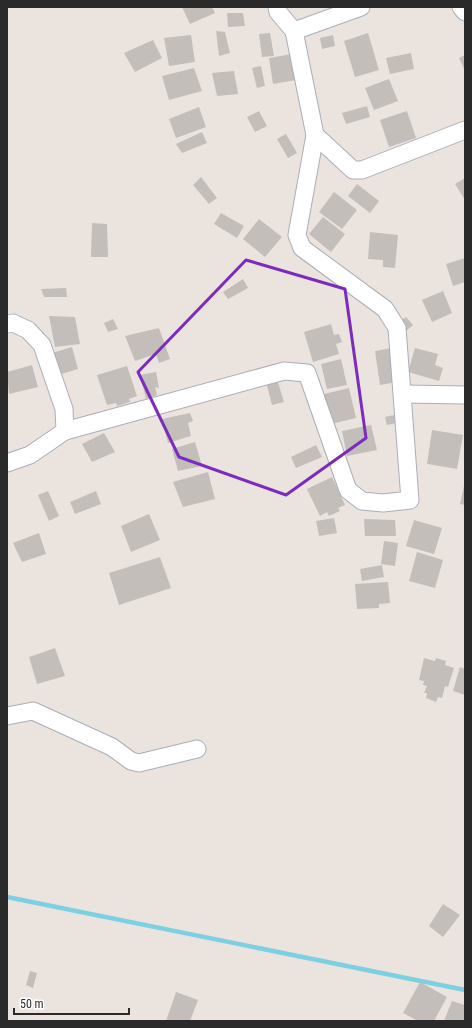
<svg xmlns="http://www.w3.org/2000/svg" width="472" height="1028" viewBox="0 0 472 1028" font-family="'Roboto Condensed',sans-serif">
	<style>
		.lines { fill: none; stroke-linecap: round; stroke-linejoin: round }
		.stream { stroke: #7dd0e1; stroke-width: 4.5 }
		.building { fill: #c3beba }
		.minor-casing { stroke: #abaeb5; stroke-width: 19 }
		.minor { stroke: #fff; stroke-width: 17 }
		.marked { fill: none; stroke: #7b2cbf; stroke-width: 3; stroke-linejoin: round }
	</style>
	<rect width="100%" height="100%" fill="#ebe4de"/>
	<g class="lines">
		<path class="stream" d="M7,897L465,990"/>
	</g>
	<g class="building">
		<path d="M182,7H212L215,13L190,24Z"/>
		<path d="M227,13H243L245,26L228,27Z"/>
		<path d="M216,31L225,32L230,53L219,56Z"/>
		<path d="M270,33L274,56L262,57L259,34Z"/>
		<path d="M368,33L379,70L355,77L344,41Z"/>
		<path d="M191,35L195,62L169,66L164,38Z"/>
		<path d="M333,35L335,46L322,49L320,38Z"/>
		<path d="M153,40L162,58L135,72L124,53Z"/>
		<path d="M298,53L302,79L273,84L269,58Z"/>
		<path d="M411,53L414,69L390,74L386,58Z"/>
		<path d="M465,55V71L459,58Z"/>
		<path d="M261,66L265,86L257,88L252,68Z"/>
		<path d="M194,68L202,91L169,100L162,76Z"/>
		<path d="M234,71L238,94L217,96L212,73Z"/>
		<path d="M389,79L398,101L374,110L365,88Z"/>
		<path d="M367,106L370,117L346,124L342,113Z"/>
		<path d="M199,107L206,127L176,138L169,119Z"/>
		<path d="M259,111L267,126L255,132L247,117Z"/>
		<path d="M407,111L416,138L389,147L380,120Z"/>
		<path d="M202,132L207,143L182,153L176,144Z"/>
		<path d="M286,134L297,153L288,158L277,139Z"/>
		<path d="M201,177L217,198L209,204L193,185Z"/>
		<path d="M465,178V200L455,184Z"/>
		<path d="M357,184L379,201L370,213L348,196Z"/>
		<path d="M334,192L357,210L342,229L319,212Z"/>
		<path d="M221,213L244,226L237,238L214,224Z"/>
		<path d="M323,217L345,234L331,252L309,234Z"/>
		<path d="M259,219L282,237L265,257L243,239Z"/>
		<path d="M92,223L107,224L108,257H91Z"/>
		<path d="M370,232L398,235L395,268L383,267V260L368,259Z"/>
		<path d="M465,258V282L453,286L446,264Z"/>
		<path d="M243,279L248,288L228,299L223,292Z"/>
		<path d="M66,288L67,297H44L41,289Z"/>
		<path d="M443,291L452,313L432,322L422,300Z"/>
		<path d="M49,316L75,317L80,344L55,347Z"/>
		<path d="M406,317L413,325L405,332L398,323Z"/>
		<path d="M113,319L118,329L108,332L104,323Z"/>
		<path d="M331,324L334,335L339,334L342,342L336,344L339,354L313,362L304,332Z"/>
		<path d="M159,328L170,359L159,363L156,354L135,361L125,336Z"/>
		<path d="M72,347L78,369L55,376L49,354Z"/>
		<path d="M392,348L397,382L380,385L375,351Z"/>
		<path d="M415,348L438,354L435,365L443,368L439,381L408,372Z"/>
		<path d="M341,359L347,385L327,389L321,364Z"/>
		<path d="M32,365L38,387L9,394L7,372Z"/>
		<path d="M127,366L137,396L129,399L130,402L117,406L116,403L107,405L97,375Z"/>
		<path d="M156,372L159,388L155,387L157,395L146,399L140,375Z"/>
		<path d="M277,379L284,402L272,405L266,382Z"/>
		<path d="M349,388L356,418L331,424L324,394Z"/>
		<path d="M190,413L193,421L188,423L191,436L168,443L162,419Z"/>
		<path d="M394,415L396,423L387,425L385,417Z"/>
		<path d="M371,425L377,450L347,456L342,431Z"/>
		<path d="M432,430L463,435L457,469L427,464Z"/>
		<path d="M104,433L115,452L92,462L82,444Z"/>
		<path d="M195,442L202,466L178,471L172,449Z"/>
		<path d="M316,445L322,457L296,468L291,457Z"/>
		<path d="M208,472L215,499L183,507L173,482Z"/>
		<path d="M332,477L345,505L338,508L340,511L329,516L327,512L320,516L307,489Z"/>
		<path d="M464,486H465V505L460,504Z"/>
		<path d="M48,491L59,516L49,521L38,495Z"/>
		<path d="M96,491L101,504L75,514L70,502Z"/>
		<path d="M149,514L160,540L131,552L121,526Z"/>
		<path d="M334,518L337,533L319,536L316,521Z"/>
		<path d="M364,519L395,520L396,536H365Z"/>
		<path d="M414,520L442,528L434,554L406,546Z"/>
		<path d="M39,533L46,554L22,562L13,543Z"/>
		<path d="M384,541L398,543L395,566L381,564Z"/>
		<path d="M417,552L443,560L435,588L409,581Z"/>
		<path d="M160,557L171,588L119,605L109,573Z"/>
		<path d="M382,565L384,577L362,581L360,569Z"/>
		<path d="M388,582L390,603L379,604V608L357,609L355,584Z"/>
		<path d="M55,648L65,676L37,684L29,657Z"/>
		<path d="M424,658L435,661L436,658L446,661L445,665L454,668L448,687L445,686L442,698L438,697L436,702L426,698L427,693H424L427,686L423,685L424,681L419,680Z"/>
		<path d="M460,667L465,669V695L453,691Z"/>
		<path d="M443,904L460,915L443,937L429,926Z"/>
		<path d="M30,971L37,973L33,988L26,985Z"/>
		<path d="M420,982L447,997L434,1021H418L403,1013Z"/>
		<path d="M176,992L198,1000L190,1021H166Z"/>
		<path d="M452,1001L465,1005V1021H444Z"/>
	</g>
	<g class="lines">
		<g class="minor-casing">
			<g id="minor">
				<path d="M277,7L278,12L294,31L361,7"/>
				<path d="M461,7L465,12"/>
				<path d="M315,135L353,170H362L465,130"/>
				<path d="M7,324L13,323L28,330L42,345L64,409L65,431L284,371L307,373L348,490L362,501L383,503L410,500L397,328L385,309L302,248L297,235L315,135L294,31"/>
				<path d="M403,394L465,395"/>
				<path d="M7,463L30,455L65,431"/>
				<path d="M7,716L33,711L112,747L131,761L139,763L197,749"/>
			</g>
		</g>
		<use href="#minor" class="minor"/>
	</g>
	<path class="marked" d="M246,260L345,289L366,438L286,495L179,457L138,372Z"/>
	<rect width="472" height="1028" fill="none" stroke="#2a2a2a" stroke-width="16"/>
	<path d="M14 1008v6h115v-6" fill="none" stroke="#2a2a2a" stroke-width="2"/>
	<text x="20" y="1008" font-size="12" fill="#2a2a2a" stroke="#ffffff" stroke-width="3" paint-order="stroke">50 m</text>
</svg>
